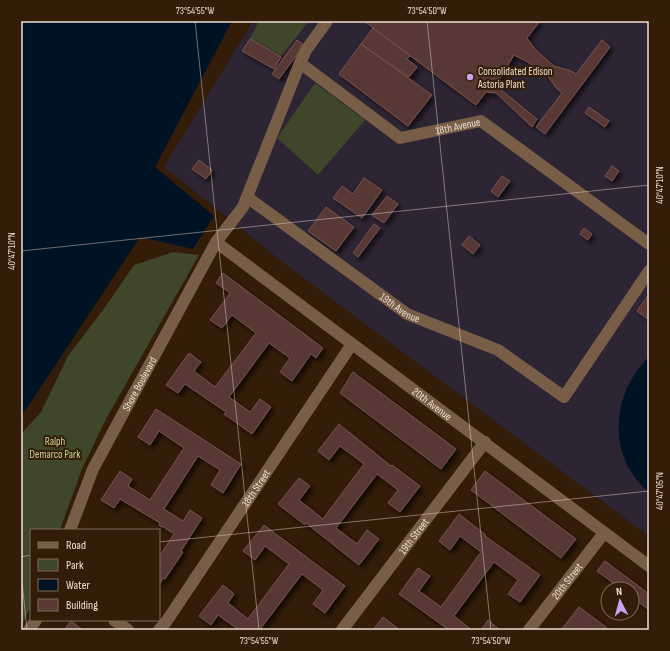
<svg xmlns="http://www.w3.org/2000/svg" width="670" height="651" viewBox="0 0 670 651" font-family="'Sofia Sans Condensed',sans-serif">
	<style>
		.industrial { fill: #2e2534 }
		.green { fill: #3f4629 }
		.water { fill: #001324 }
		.building { fill: #593836; stroke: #765250; filter: url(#shadow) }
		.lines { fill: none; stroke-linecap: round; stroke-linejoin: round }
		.minor { stroke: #785d47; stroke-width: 12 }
		.ticks { fill: none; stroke: #eeded2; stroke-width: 1; stroke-opacity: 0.45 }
		.poi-dot { fill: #c8a5ef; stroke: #331c08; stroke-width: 1.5 }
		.labels { text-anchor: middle; stroke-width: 4; stroke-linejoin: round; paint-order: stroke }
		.poi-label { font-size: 11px; fill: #eeded2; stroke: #331c08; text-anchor: start }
		.street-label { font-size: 11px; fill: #eeded2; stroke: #331c08 }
		.park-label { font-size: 11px; fill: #c6d694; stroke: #331c08 }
		.neatline { fill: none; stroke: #eeded2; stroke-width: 1.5 }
		.ticks-label { font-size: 10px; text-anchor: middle; fill: #eeded2 }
	</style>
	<defs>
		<filter id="shadow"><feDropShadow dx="3.5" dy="3.5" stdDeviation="2" flood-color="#0009"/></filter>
	</defs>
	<rect width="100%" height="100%" fill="#331c08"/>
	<path class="industrial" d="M253,21H649V536L289,267L164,167Z"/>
	<g class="green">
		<path d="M259,21H309L281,56L249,40Z"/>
		<path d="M315,83L365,120L318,175L277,138Z"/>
		<path d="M173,252L199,255L106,419L82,469L60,530H31V606L21,627V434L41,412L68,356L103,310L134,265Z"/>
	</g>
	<g class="water">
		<path d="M21,21H232L155,167L214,216L193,249L140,237L21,417Z"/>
		<path d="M649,357V492C606,458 611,392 649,357Z"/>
	</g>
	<g class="building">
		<path d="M364,21H540L527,38L535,49L554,66L571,71L576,74L602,40L610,47L545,134L536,127L562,93L557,89L547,75L526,61L514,55L499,80V88L537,119L532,127L496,93L486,92L476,105Z"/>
		<path d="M373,28L410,56L407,59L417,67L409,77L361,44Z"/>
		<path d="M250,39L281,57L274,69L242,51Z"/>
		<path d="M297,40L304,45L279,79L272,74Z"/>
		<path d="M361,44L432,95L408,126L339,74Z"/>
		<path d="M589,107L609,121L605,127L585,113Z"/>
		<path d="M199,160L212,170L206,179L192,169Z"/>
		<path d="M612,166L619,171L612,181L605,176Z"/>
		<path d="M502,176L510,181L498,197L491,191Z"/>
		<path d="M364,178L382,190L362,218L333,198L342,186L353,194Z"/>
		<path d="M387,196L398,204L384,223L372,215Z"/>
		<path d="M326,207L354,227L336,251L308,231Z"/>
		<path d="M374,224L380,228L358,257L353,253Z"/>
		<path d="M584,228L592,234L588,240L580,234Z"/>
		<path d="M469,236L480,245L473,254L462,245Z"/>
		<path d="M223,273L323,348L316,358L311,354L292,381L280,372L290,358L269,343L229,397L250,412L260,399L271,407L252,434L224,414L226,412L185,384L178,393L166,385L189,353L201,362L194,371L215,387L256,333L232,315L222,328L210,320L230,293L216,283Z"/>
		<path d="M649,294V320L637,311Z"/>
		<path d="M353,372L456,449L441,469L340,393Z"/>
		<path d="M156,409L241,464L223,493L211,485L220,470L198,456L164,509L183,521L190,510L202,518L181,551L183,552L165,579L163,578L159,585V557L174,534L162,526L161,527L159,525L160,523L120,499L114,508L101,500L120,471L132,479L128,486L150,500L184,448L159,431L150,445L138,437Z"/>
		<path d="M339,424L391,466L392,465L420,486L400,512L388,503L398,490L377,474L336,528L357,544L367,530L379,539L359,565L306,523L305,525L278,504L299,478L310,486L299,500L323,519L364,464L340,446L329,460L318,451Z"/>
		<path d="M485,471L576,539L561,558L471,490Z"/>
		<path d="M459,514L486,535L485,536L540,575L520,602L508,594L518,580L494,562L454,616L472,630H449L399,594L418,568L430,576L419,591L441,607L481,552L460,536L450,550L439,541Z"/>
		<path d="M264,525L345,586L325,613L313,604L323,590L302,574L261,628L263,630H239L218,615L211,625L199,616L223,585L234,594L228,603L248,619L289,564L265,546L255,560L243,551Z"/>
		<path d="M605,561L649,594V610L632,597V589H621L597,571Z"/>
		<path d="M579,607L606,627L607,630H583L580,628L579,630H561Z"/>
		<path d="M383,617L400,630H373Z"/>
		<path d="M488,620L499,629L498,630H481Z"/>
		<path d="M71,621L83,630H64Z"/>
	</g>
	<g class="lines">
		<g class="minor">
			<path id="s1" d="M300,63L400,138L481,121L649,244"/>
			<path id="s2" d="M247,197L407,314L498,350L564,397L649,271"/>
			<path id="s3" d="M216,242L649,566"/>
			<path id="s4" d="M70,530L93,469L216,242L243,207L300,63L306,50L327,21"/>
			<path d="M114,620L128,630"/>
			<path d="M29,630L36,620"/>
			<path id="s5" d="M159,630L166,622L352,344"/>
			<path id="s6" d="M342,630L485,442"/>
			<path id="s7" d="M529,630L604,533"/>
		</g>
	</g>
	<path class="ticks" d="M195,21L259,630M427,21L491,630M21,251L649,185M159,542L649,491M21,557L31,555M21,572L27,630"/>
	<circle class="poi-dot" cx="470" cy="77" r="4"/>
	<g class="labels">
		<g class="poi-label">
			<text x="478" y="75">Consolidated Edison<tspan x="478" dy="13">Astoria Plant</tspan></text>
		</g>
		<g class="street-label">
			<text dy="4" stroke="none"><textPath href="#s1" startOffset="184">18th Avenue</textPath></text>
			<text dy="4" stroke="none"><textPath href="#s2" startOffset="189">19th Avenue</textPath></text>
			<text dy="4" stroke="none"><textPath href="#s4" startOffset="162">Shore Boulevard</textPath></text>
			<text dy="4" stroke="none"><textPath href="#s3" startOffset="270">20th Avenue</textPath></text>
			<text dy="4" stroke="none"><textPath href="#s5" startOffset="172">18th Street</textPath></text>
			<text dy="4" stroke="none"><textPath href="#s6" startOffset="118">19th Street</textPath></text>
			<text dy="4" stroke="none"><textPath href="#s7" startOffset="62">20th Street</textPath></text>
		</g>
		<g class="park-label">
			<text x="55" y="445">Ralph<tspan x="55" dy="13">Demarco Park</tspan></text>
		</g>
	</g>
	<rect width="670" height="651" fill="none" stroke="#331c08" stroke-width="44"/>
	<rect x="30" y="529" width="130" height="92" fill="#331c08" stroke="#7e6a59"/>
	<rect x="38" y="542" width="20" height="6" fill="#785d47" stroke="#7e6a59"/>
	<text x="66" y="549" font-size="12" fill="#eeded2">Road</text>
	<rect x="38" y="559" width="20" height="12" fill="#3f4629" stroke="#7e6a59"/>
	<text x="66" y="569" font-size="12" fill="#eeded2">Park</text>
	<rect x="38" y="579" width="20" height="12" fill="#001324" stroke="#7e6a59"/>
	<text x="66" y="589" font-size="12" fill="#eeded2">Water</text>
	<rect x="38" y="599" width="20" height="12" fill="#593836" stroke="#7e6a59"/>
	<text x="66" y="609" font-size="12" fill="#eeded2">Building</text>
	<g transform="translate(620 601) rotate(354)"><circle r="19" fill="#331c08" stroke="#7e6a59"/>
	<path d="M0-3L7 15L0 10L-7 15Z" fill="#c8a5ef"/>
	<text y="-6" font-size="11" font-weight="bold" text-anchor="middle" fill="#eeded2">N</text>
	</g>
	<rect x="22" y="22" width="626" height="607" class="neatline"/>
	<g class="ticks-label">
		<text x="195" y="14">73°54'55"W</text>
		<text x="427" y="14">73°54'50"W</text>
		<text transform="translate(659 185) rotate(-90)" y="4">40°47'10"N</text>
		<text transform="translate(11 251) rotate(-90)" y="4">40°47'10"N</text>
		<text transform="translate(659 491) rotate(-90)" y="4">40°47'05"N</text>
		<text x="259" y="644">73°54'55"W</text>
		<text x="491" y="644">73°54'50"W</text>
	</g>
</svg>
